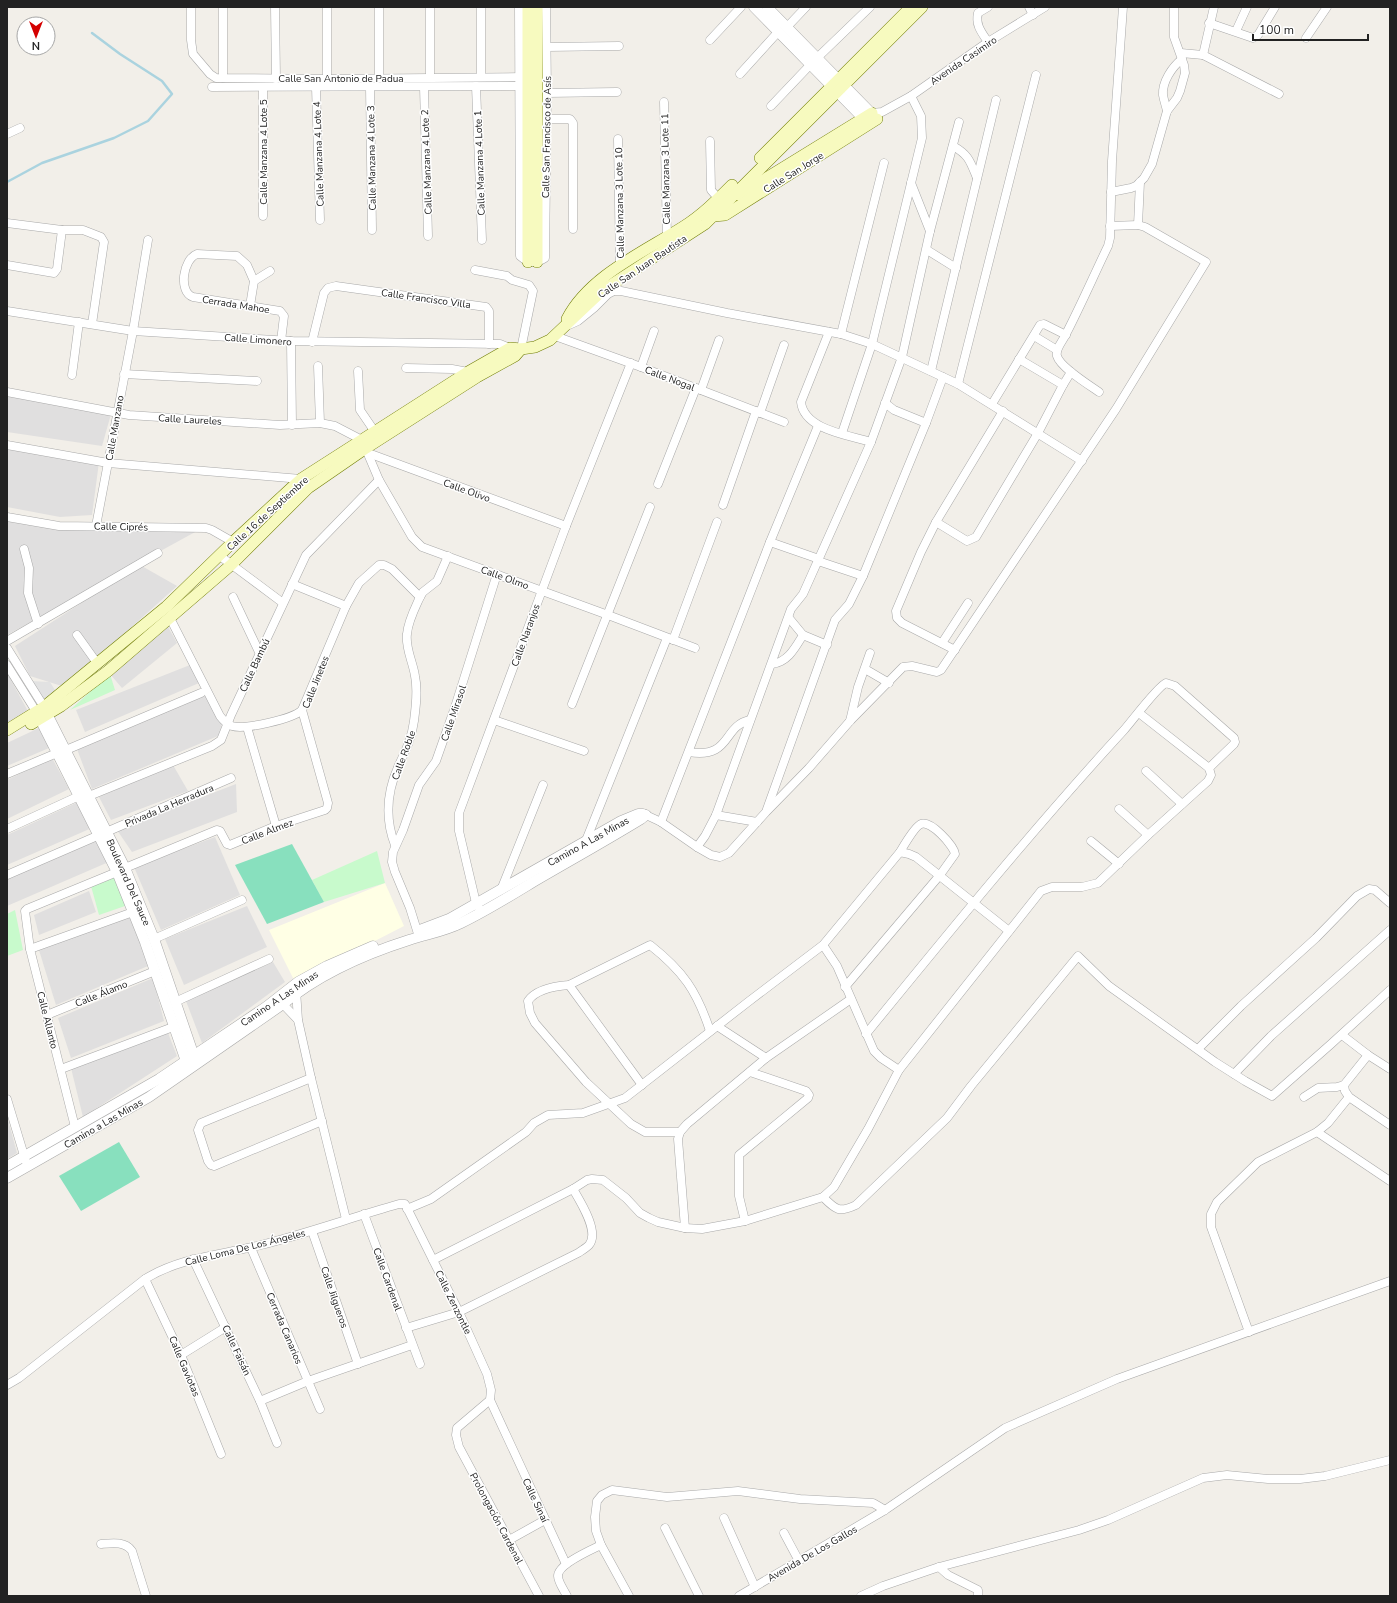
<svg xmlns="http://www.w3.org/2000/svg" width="1397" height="1603" viewBox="0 0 1397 1603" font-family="'Nunito Sans',sans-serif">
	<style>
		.residential { fill: #e0dfdf }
		.education { fill: #ffffe5 }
		.park { fill: #c8facc }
		.pitch { fill: #88e0be }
		.parking { fill: #e2e2e2 }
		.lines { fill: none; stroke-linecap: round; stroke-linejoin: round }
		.stream { stroke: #aad3df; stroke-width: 2.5 }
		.minor-casing { stroke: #a9a9a9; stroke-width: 9 }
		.tertiary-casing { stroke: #a9a9a9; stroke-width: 11 }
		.secondary-casing { stroke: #707d05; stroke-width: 12 }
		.minor { stroke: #fff; stroke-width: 8 }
		.tertiary { stroke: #fff; stroke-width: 10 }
		.secondary { stroke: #f7fabf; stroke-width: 11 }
		.labels { text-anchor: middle; stroke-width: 3; stroke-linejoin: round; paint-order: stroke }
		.street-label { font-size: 10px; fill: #222; stroke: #fff }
	</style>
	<rect width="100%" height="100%" fill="#f2efe9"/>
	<g class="residential">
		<path d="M7,396L111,414L102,446L7,432Z"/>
		<path d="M7,448L99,462L92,515L60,517L7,507Z"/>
		<path d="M7,521L15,523L196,530L197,531L7,635Z"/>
		<path d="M140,565L177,586L65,687L30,676L15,646Z"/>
		<path d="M167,625L177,643L122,688L110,674Z"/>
		<path d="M190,665L199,683L85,732L76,710Z"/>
		<path d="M7,673L29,713L7,724Z"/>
		<path d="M207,695L222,724L218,736L92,789L77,749Z"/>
		<path d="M41,727L49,748L7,766V743Z"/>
		<path d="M52,758L69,789L7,819V780Z"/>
		<path d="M173,765L188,791L111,820L99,797Z"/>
		<path d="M236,784L237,812L132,852L117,830Z"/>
		<path d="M80,801L94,827L7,865V835Z"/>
		<path d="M99,837L111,861L7,906V878Z"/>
		<path d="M215,837L240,895L161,930L134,867Z"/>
		<path d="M89,891L96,912L39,935L34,915Z"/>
		<path d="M247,906L267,947L184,985L165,939Z"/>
		<path d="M132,916L148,966L56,1005L38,947Z"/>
		<path d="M273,962L285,982L202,1043L186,1001Z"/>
		<path d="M153,978L164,1021L71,1058L58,1018Z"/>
		<path d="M168,1033L177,1056L83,1117L71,1068Z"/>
		<path d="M7,1116L17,1153L7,1159Z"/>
	</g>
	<path class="education" d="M385,883L404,926L295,982L269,930Z"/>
	<g class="park">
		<path d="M110,674L115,690L70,710Z"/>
		<path d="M377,851L385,883L324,902L312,880Z"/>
		<path d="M117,874L125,906L99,915L91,886Z"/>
		<path d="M15,910L23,950L7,956V914Z"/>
	</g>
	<g class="pitch">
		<path d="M292,844L324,902L267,924L235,865Z"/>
		<path d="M119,1142L140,1177L81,1211L59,1176Z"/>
	</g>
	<path class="parking" d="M30,681L50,682L58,695L46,707Z"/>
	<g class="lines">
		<path class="stream" d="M7,182L42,163L114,138L148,121L172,94L162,81L120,54L92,33"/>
		<g class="minor-casing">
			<g id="minor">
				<path d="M191,7V40L193,54L210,74L216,78L327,79L524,77"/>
				<path d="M223,7V78"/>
				<path d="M275,7L276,79"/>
				<path d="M327,7V79"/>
				<path d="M379,7V78"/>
				<path d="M430,7V78"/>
				<path d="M481,7V77"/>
				<path d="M519,7L520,256C528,263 536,264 545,258L547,93L546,7"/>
				<path d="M1029,7L1033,15"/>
				<path d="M1209,23L1253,38L1258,35L1275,7"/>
				<path d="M787,27L806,7"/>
				<path d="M1236,31L1247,7"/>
				<path d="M1306,38L1327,7"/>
				<path d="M710,40L741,7"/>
				<path d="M988,42C982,33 975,25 978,13L988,7"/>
				<path d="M547,47L619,46"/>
				<path d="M1181,53L1203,55L1209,58L1279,94"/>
				<path d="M1203,55L1214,7"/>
				<path d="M817,58L870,7"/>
				<path d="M740,74L778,32"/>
				<path d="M476,86L482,240"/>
				<path d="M212,87L524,86"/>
				<path d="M263,87V216"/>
				<path d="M316,87L320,220"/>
				<path d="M370,87L372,230"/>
				<path d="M424,87L428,236"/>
				<path d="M547,93L617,92"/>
				<path d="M664,102L667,237"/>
				<path d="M771,106L811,64"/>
				<path d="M1167,111C1166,106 1164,101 1163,95C1162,82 1172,67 1182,59"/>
				<path d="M872,113L882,112L911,96L988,42L1045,7"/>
				<path d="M547,119H570L573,123V229"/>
				<path d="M7,134L20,128"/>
				<path d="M618,139L620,266"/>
				<path d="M710,141L711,190L717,197H724"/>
				<path d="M953,146C969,155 970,161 977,178"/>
				<path d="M911,183L930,231"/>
				<path d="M1111,192L1131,188L1136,186L1144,178L1152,164L1167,111L1177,98L1180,91L1185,73L1184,65L1174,37V7"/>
				<path d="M7,223L62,230H83L101,237L104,242L92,324"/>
				<path d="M1138,225L1140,182"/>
				<path d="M927,250L956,268"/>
				<path d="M7,265L54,273L57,269L62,230"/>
				<path d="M475,270L507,276L512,280L529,285L533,291L521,349"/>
				<path d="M254,281L247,265L237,256L197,254C183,259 178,292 193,297L280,311L284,316L281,341"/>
				<path d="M250,306L254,281L270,271"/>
				<path d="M7,311L133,331L291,341L500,344L510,348"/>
				<path d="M569,325L578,321L594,308L608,294L614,291H621L727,313L841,334L872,344L958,384L1082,461"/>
				<path d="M829,332L801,402C804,430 849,435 871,442"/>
				<path d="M841,334L884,163"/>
				<path d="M555,336L641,367L784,422"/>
				<path d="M1034,336L1057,350"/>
				<path d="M291,341L292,425"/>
				<path d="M312,342L324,293L328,288L336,286L486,307L489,311V344"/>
				<path d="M1019,359L1063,385"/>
				<path d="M318,366L320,423"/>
				<path d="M641,367L654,331"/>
				<path d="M406,368L452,369L468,372"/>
				<path d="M358,371L360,410L375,432"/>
				<path d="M931,371L996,100"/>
				<path d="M124,374L257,381"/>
				<path d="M72,375L79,322"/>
				<path d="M958,384L1036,75"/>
				<path d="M701,390L719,340"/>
				<path d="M7,392L129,415L280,425L320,423L335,426L362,440L379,480L412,537L422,547L608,615L695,648"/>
				<path d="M1099,392C1089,385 1060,367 1057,356C1055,349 1063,341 1066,334C1081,305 1094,275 1108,246L1110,238L1112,161L1123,7"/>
				<path d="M885,403L894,410L926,423"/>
				<path d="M992,404L1040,325L1044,324L1066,335"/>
				<path d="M760,413L784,345"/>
				<path d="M842,433L872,344L922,138L921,116L911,96"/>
				<path d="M7,445L108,463L301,479"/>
				<path d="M368,453L566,526"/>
				<path d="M658,484L696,388"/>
				<path d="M723,505L756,411"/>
				<path d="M7,517L59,526L206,528L212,530L233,542"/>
				<path d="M936,522L967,541L976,537L1038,433L1063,385L1071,372"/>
				<path d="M96,526L133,331L148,240"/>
				<path d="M770,542L819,559"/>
				<path d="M24,549L29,568L28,593L38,624"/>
				<path d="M220,556L283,603"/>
				<path d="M818,561L863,576"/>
				<path d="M292,584L346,606"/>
				<path d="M233,597L260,654"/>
				<path d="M170,618L220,716C223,720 227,724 232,726C244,730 293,719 302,710"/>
				<path d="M789,618L803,635"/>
				<path d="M77,635L97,663"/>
				<path d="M673,640L717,522"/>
				<path d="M7,641L158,553"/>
				<path d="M942,643L968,603"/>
				<path d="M7,648L44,707"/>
				<path d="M955,650L902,623L897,618L896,611L921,552L936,522L1003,411"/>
				<path d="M772,664C788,662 795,648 803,635L827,645"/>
				<path d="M7,665L37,713"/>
				<path d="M865,669L889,683"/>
				<path d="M572,704L650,507"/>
				<path d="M1139,713L1209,768"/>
				<path d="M494,720L584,751"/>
				<path d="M850,721L858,687L870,653"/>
				<path d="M247,727L276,826"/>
				<path d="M66,750L201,693"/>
				<path d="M689,752C732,759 722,726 750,720"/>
				<path d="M1146,771L1182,804"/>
				<path d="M7,774L57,753"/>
				<path d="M89,796L212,746L221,740L231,715L306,555L379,480"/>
				<path d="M767,809L835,620L849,604L863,576L926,423L943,377"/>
				<path d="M1119,809L1148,835"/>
				<path d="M646,815L661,822L697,847L711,855L720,857L729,853L766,812L809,768L850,721L903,667L912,666L937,672L941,670L1116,409L1206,262L1145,227L1138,225L1110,226"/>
				<path d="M716,815L757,822"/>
				<path d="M661,822L770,542L818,426"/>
				<path d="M7,829L79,796"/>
				<path d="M1091,841L1119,864"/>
				<path d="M585,843L667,638"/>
				<path d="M395,845C385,819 387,792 398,767C405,752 412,738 414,721C416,706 418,690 415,676C413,662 405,648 407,634C408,621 415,608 420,597L423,592L437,581L448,556"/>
				<path d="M697,847L705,836L716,815L791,609L803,594L871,442L902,357L930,231L959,122"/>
				<path d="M125,868L217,830L220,831L227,844L230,845L276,826L325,810L327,808L328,803L302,710L346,606L359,583L379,565H384L392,569L420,597"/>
				<path d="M7,875L231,778"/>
				<path d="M501,890L543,785"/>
				<path d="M479,908L476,903L459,831V813L566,526L631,363"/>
				<path d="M419,937L410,908L395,872L392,862L393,852L403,830L419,785L436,761L455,707L497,574"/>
				<path d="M154,939L242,900"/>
				<path d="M823,945L837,966L874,1051L881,1058L899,1070"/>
				<path d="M30,949L133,912"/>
				<path d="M569,985L642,1085"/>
				<path d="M845,987L940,875L955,854C954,846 931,820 921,824C915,826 903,847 900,852"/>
				<path d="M296,990L298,1020L311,1078L346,1219"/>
				<path d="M279,1000L298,1020"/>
				<path d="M175,1002L269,959"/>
				<path d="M47,1015L155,971"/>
				<path d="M717,1026L766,1058"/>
				<path d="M1342,1035L1368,1055L1390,1069"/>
				<path d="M1198,1049L1241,1006L1316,938L1357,896L1369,889L1375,890L1390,903"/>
				<path d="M61,1069L173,1027"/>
				<path d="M1234,1074L1271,1036L1390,930"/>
				<path d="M311,1078L201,1123L198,1130L208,1161L211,1165L214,1166L322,1121"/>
				<path d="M1344,1085L1345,1091L1349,1097L1390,1125"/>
				<path d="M1304,1097L1318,1088L1337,1087L1344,1085L1368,1055"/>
				<path d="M7,1099L26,1162"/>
				<path d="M75,1127L30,949L25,911L27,909L117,872"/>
				<path d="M680,1132H645L631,1124L586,1082L535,1023L530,1013L528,1001C536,989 556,986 569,985L650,945C683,971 697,991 710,1031"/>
				<path d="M1317,1132L1390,1181"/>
				<path d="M823,1197C836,1210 839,1213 856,1205L947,1118L971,1086L1078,956L1109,986L1215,1062L1245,1081L1272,1096L1331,1044L1390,990"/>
				<path d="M407,1209L431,1199L526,1132L534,1123L548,1115L583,1113L625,1098L748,1002L823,945L900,852L909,854L916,857L1009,931"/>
				<path d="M364,1214L420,1364"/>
				<path d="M745,1221L739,1196V1155L808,1098L809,1095L806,1091L750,1072"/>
				<path d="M685,1228L678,1139L680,1132L687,1124L766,1058L851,999"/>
				<path d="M312,1231L358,1364"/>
				<path d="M251,1248L320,1409"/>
				<path d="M193,1259L260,1401L277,1443"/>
				<path d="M433,1260L573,1189L587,1180L592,1179L603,1180L626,1198L640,1213L649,1218L658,1222L685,1228L702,1229L745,1221L823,1197L834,1187L868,1129L899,1070L1041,891L1052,887H1082L1098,883L1148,835L1208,781L1211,775L1209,768L1234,744L1235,742L1234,738L1175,686L1166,683C1158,686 1132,721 1124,730C1034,828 950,931 866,1034"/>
				<path d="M145,1279L181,1355L221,1454"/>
				<path d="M406,1328L459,1312L578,1253C581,1251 586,1248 589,1245C600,1232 580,1201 573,1189"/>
				<path d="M1249,1332L1211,1227V1214L1217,1202L1258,1162L1317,1132L1328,1123L1349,1097"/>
				<path d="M181,1355L226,1327"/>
				<path d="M7,1385L19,1378L145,1279C181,1257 221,1255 261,1245C308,1233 353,1217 399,1204H405L459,1312L487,1374L491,1390L490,1400L566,1564"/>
				<path d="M490,1400L457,1428L456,1435L459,1447L539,1596"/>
				<path d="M260,1401L308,1381L412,1345"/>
				<path d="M724,1518L755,1587"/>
				<path d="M665,1528L699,1596"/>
				<path d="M784,1533L799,1561"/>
				<path d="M509,1540L545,1520"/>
				<path d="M101,1544C112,1543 125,1541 132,1551L146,1596"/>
				<path d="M939,1567L948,1575L978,1590V1596"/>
				<path d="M567,1596C564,1590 558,1582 558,1576C558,1564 591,1550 601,1545"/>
				<path d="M629,1596L601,1545L596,1531L595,1517L597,1501L602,1495L612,1490L667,1497L738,1491L800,1499L873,1503L885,1510"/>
				<path d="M739,1596L885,1510L1005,1428L1117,1379L1390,1281"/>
				<path d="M861,1596L883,1586L939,1567L1079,1530L1108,1520L1203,1478L1227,1475L1268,1479H1300L1325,1476L1390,1460"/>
			</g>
		</g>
		<g class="tertiary-casing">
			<g id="tertiary">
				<path d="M754,7L859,114L870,122"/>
				<path d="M767,7L877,119"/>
				<path d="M44,708L125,868L154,939L196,1062"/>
				<path d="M37,713L117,872L145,942L188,1067"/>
				<path d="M420,930L449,919L621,821L638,814H643"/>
				<path d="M7,1166L159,1079L266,1007L298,982L327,966L373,946"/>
				<path d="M7,1178L149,1097L283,1004C319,974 365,954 409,940C427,934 445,931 461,923C486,911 510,896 533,882C569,861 605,841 641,819L646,815"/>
			</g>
		</g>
		<g class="secondary-casing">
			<g id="secondary">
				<path d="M528,7V262"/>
				<path d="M537,7V262"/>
				<path d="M760,158L911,7"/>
				<path d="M739,195L872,113"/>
				<path d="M713,216L725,215L877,119"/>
				<path d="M567,319C589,276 644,252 683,227C702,215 717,200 732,185"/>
				<path d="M31,724L61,706L108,671L231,565L308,488L366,448L477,377L515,356L521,349"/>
				<path d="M7,730L44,707L166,607L233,542L301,479L468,372L510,348L521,349L535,347L550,340L603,290L705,224L922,7"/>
			</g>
		</g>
		<use href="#minor" class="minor"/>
		<use href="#tertiary" class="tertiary"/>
		<use href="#secondary" class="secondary"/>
	</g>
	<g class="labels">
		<g class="street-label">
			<text transform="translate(963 60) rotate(-34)" y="4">Avenida Casimiro</text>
			<text x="341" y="82">Calle San Antonio de Padua</text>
			<text transform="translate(546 137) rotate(-89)" y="4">Calle San Francisco de Asís</text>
			<text transform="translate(263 152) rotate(-90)" y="4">Calle Manzana 4 Lote 5</text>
			<text transform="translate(318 154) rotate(-92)" y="4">Calle Manzana 4 Lote 4</text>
			<text transform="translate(371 158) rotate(-91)" y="4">Calle Manzana 4 Lote 3</text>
			<text transform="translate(426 162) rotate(-92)" y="4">Calle Manzana 4 Lote 2</text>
			<text transform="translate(479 163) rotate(-92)" y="4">Calle Manzana 4 Lote 1</text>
			<text transform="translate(665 169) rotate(-91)" y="4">Calle Manzana 3 Lote 11</text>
			<text transform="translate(793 172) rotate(-32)" y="4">Calle San Jorge</text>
			<text transform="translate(619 203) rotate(-91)" y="4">Calle Manzana 3 Lote 10</text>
			<text transform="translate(642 266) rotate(-34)" y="4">Calle San Juan Bautista</text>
			<text transform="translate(426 298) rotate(8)" y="4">Calle Francisco Villa</text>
			<text transform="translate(236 304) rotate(9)" y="4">Cerrada Mahoe</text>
			<text transform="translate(258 339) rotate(4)" y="4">Calle Limonero</text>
			<text transform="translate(670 378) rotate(21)" y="4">Calle Nogal</text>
			<text transform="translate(190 419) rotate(3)" y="4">Calle Laureles</text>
			<text transform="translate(114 428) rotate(-80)" y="4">Calle Manzano</text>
			<text transform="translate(467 490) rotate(20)" y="4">Calle Olivo</text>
			<text transform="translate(267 513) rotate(-42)" y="4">Calle 16 de Septiembre</text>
			<text transform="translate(121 526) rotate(1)" y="4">Calle Ciprés</text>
			<text transform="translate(505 577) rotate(20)" y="4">Calle Olmo</text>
			<text transform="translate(525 635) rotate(-70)" y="4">Calle Naranjos</text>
			<text transform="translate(254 665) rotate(-65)" y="4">Calle Bambú</text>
			<text transform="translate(315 682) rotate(-68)" y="4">Calle Jinetes</text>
			<text transform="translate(453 713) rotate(-71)" y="4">Calle Mirasol</text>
			<text transform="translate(403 755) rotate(-70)" y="4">Calle Roble</text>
			<text transform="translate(169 805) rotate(-23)" y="4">Privada La Herradura</text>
			<text transform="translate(267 831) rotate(-21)" y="4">Calle Almez</text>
			<text transform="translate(588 841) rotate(-29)" y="4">Camino A Las Minas</text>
			<text transform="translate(129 882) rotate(66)" y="4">Boulevard Del Sauce</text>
			<text transform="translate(101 993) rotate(-22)" y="4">Calle Álamo</text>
			<text transform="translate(279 998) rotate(-34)" y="4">Camino A Las Minas</text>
			<text transform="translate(48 1020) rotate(76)" y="4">Calle Allanto</text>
			<text transform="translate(103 1123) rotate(-30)" y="4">Camino a Las Minas</text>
			<text transform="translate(245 1247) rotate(-14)" y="4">Calle Loma De Los Ángeles</text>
			<text transform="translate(388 1279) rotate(70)" y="4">Calle Cardenal</text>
			<text transform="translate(335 1297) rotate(71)" y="4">Calle Jilgueros</text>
			<text transform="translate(454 1302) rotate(64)" y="4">Calle Zenzontle</text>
			<text transform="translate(285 1328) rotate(67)" y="4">Cerrada Canarios</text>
			<text transform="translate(237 1350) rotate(65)" y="4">Calle Faisán</text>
			<text transform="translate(185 1366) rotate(67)" y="4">Calle Gaviotas</text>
			<text transform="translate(536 1500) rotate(65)" y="4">Calle Sinaí</text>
			<text transform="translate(497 1518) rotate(62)" y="4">Prolongación Cardenal</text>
			<text transform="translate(812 1553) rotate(-30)" y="4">Avenida De Los Gallos</text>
		</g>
	</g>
	<rect width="1397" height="1603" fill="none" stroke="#222222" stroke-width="16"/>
	<g transform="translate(36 36) rotate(180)"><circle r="19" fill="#ffffff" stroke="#a7a7a7"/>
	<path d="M0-3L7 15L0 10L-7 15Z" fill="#d40000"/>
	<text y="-6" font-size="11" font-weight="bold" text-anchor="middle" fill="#222222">N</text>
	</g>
	<path d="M1253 34v6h115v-6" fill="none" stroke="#222222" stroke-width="2"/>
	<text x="1259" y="34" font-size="12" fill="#222222" stroke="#ffffff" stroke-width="3" paint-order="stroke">100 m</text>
</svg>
